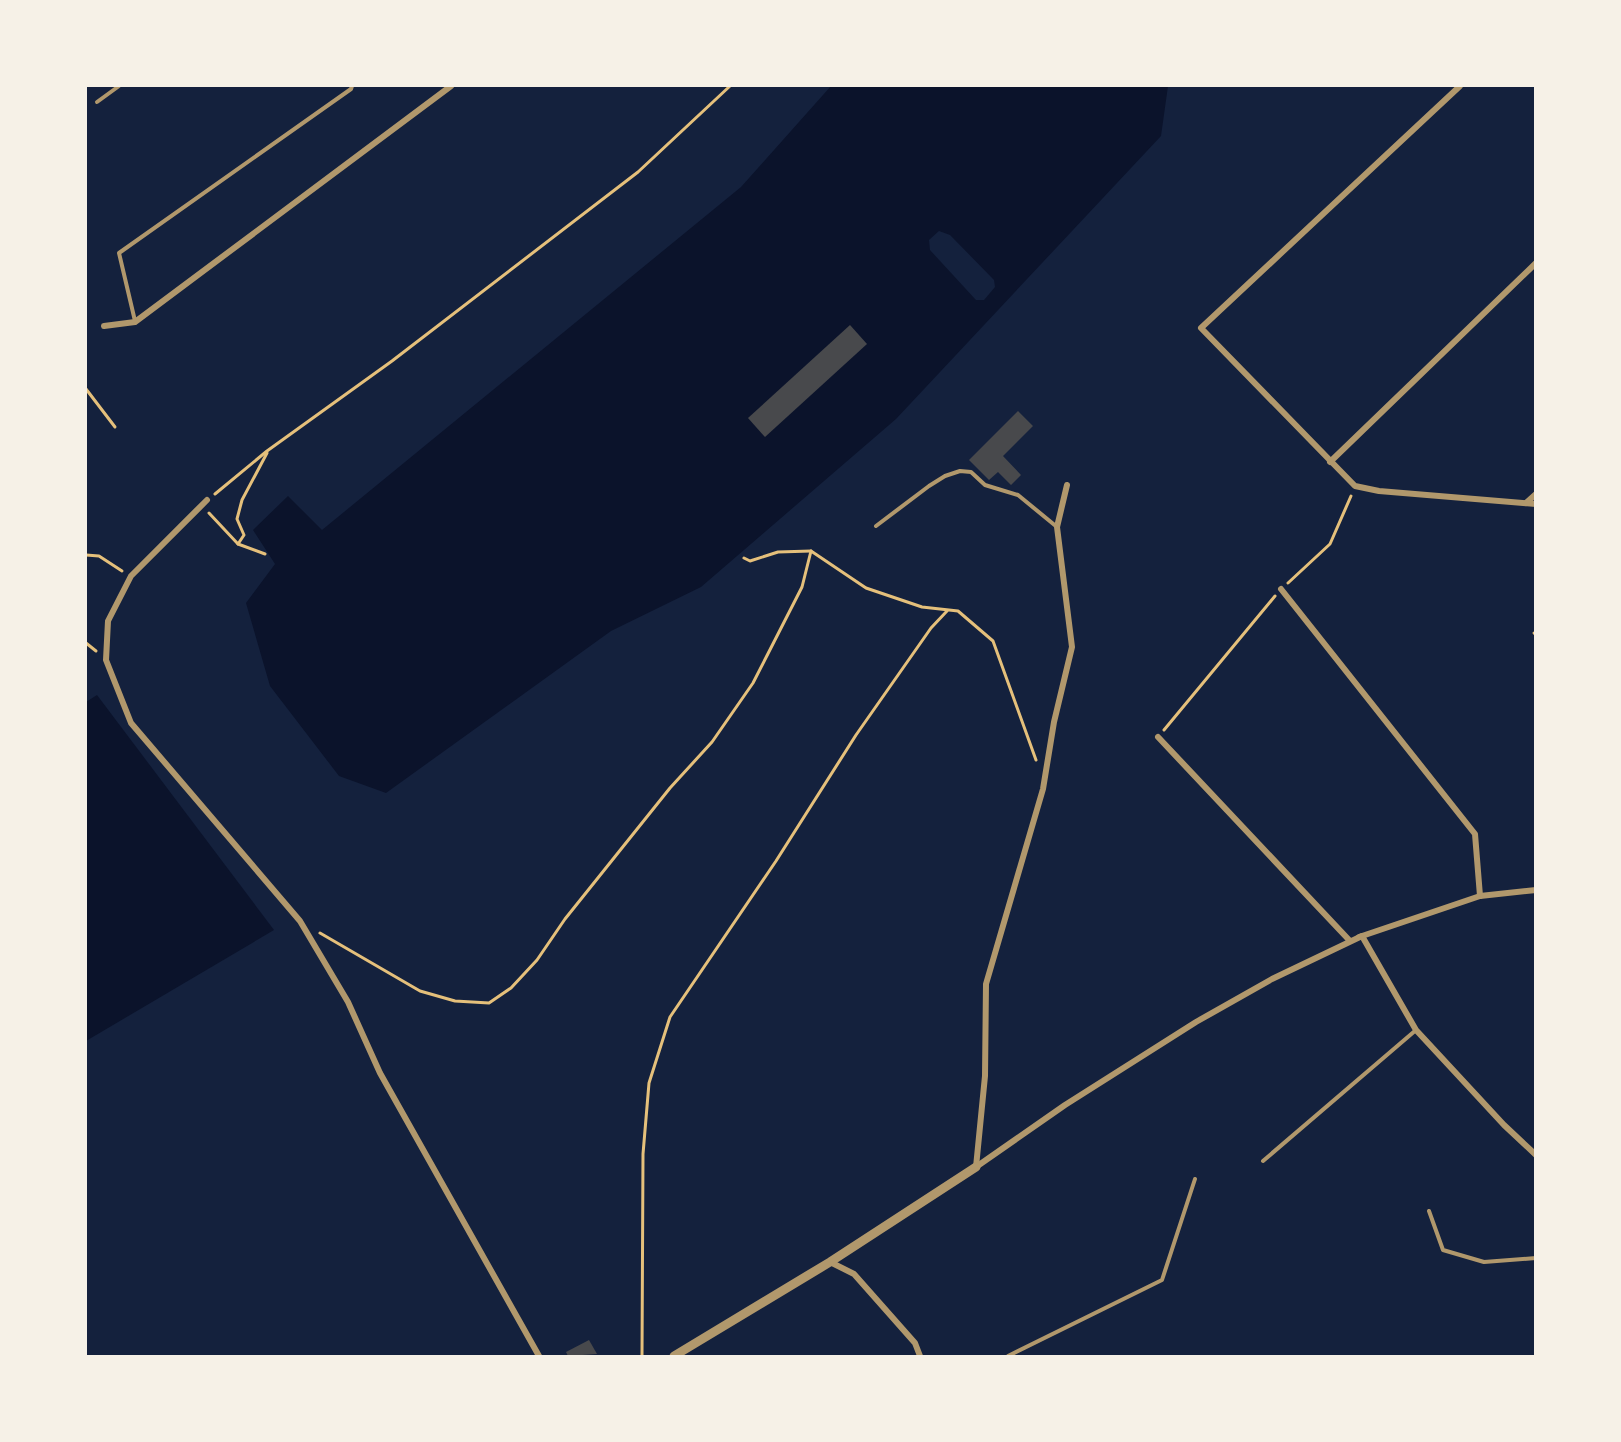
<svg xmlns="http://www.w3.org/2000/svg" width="1621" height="1442" viewBox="0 0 1621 1442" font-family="Manrope,sans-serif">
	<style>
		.water { fill: #0b132b }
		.pier { fill: #14213d }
		.building { fill: #48494c }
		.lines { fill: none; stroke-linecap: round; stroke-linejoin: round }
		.path { stroke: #e5c07b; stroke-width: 3 }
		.service { stroke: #b1986c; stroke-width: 4 }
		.minor { stroke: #b1986c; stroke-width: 6 }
		.tertiary { stroke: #b1986c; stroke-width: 9 }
	</style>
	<rect width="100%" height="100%" fill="#14213d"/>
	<g class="water">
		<path d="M831,86H1168L1161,136L896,419L701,587L611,631L386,793L339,776L270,686L246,603L275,564L253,530L288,496L322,530L741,187Z"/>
		<path d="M97,695L274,930L86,1041V702Z"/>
	</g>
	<path class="pier" d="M939,231L950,235L994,280L995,287L984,300H976L930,250L929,240Z"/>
	<g class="building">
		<path d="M850,325L867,344L765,437L748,418Z"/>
		<path d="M1018,411L1033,426L1003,456L1021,475L1011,485L998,472L989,480L969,460Z"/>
		<path d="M589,1340L597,1354L568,1356L566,1352Z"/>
	</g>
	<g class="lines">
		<g class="path">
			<path d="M86,389L115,427"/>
			<path d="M215,494L267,451L392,361L638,172L730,86"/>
			<path d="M209,513L238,544L265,554"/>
			<path d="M238,544L244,535L237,519L242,500L267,453"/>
			<path d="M86,555L99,556L122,571"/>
			<path d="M744,558L750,561L778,552L811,551"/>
			<path d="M1288,583L1330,544L1351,496"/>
			<path d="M1534,633L1536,635"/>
			<path d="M86,643L96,651"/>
			<path d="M1164,730L1275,596"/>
			<path d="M320,933L420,991L455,1001L489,1003L511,988L537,960L565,919L670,788L712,742L753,683L802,587L811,551L866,588L922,607L958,611L993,641L1036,760"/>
			<path d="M642,1356L643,1154L649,1083L670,1017L776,861L856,735L931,628L947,611"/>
		</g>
		<g class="service">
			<path d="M97,102L119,86"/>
			<path d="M135,321L119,253L351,89L352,86"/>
			<path d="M876,526L929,486L945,476L960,471L971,472L985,485L1018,495L1057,527"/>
			<path d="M1263,1161L1416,1030"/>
			<path d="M1429,1211L1443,1250L1484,1262L1536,1258"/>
			<path d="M1008,1356L1162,1280L1195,1179"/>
		</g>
		<g class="minor">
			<path d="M1460,86L1201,328L1355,486L1379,491L1536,504"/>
			<path d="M104,326L135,322L451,86"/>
			<path d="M1330,462L1536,263"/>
			<path d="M207,500L131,576L108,621L106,660L131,723L300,921L348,1002L380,1073L539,1356"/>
			<path d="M1526,503L1536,494"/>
			<path d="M1281,589L1475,834L1480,896"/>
			<path d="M1158,737L1350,941"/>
			<path d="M1359,937L1362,936L1416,1030L1504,1125L1536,1155"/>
			<path d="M976,1167L985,1076L986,984L1043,789L1054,722L1072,647L1057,527L1067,485"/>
			<path d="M976,1167L1065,1105L1196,1022L1272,979L1362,936L1480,896L1536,890"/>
			<path d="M830,1262L854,1274L915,1343L920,1356"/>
		</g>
		<path class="tertiary" d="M674,1356L830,1262L976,1167"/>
	</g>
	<rect width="1621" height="1442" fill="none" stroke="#f6f1e7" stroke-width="174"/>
</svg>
